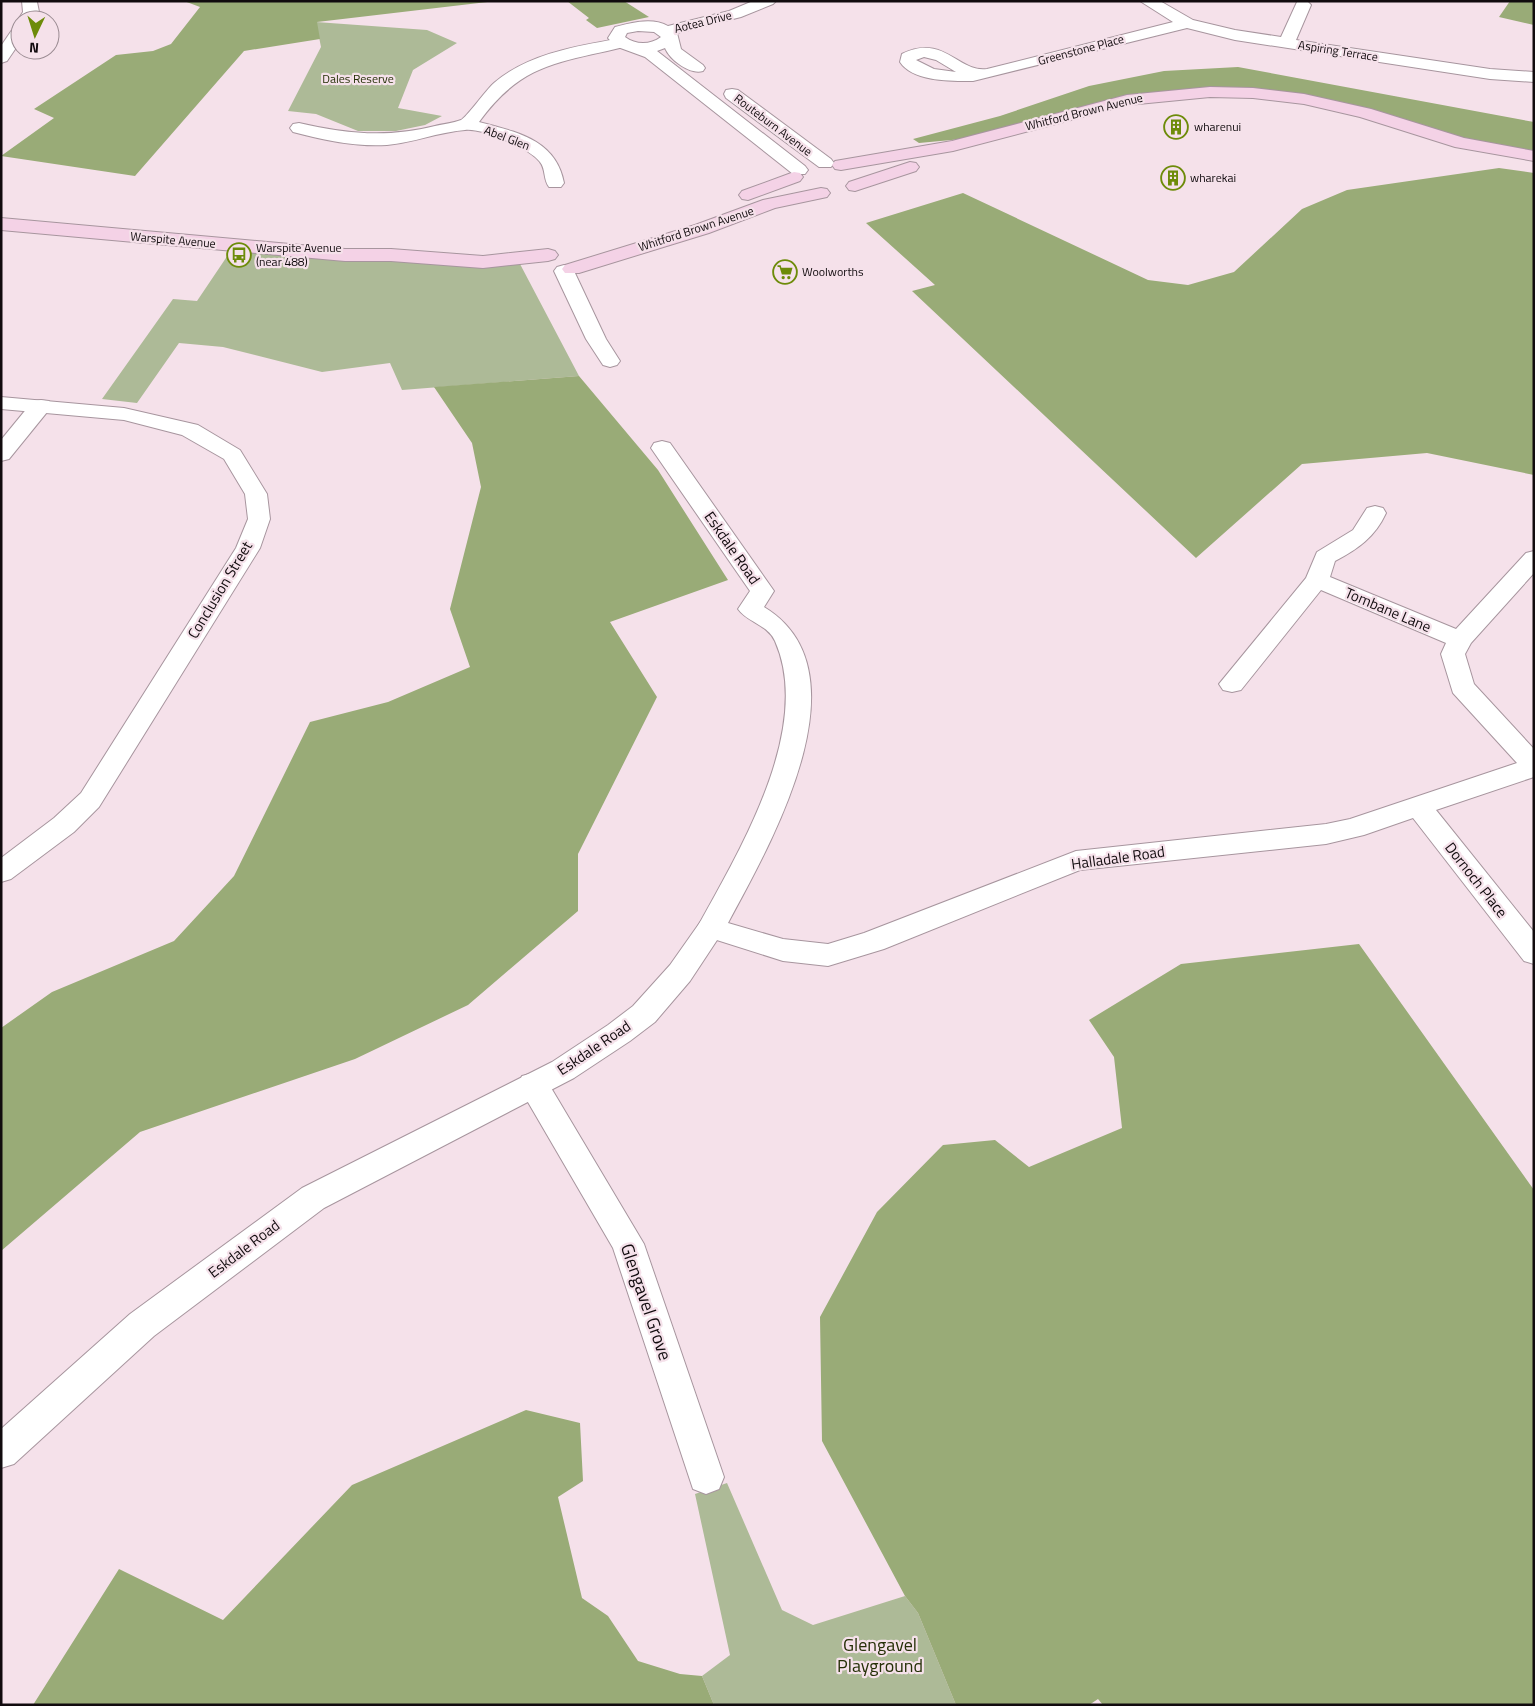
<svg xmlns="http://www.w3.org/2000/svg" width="1535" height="1706" viewBox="0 0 1535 1706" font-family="'Titillium Web',sans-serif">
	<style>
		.green { fill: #adba97 }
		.forest { fill: #99ab77 }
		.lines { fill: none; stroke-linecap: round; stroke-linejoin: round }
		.minor-casing { stroke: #a7959e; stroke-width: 2 }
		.tertiary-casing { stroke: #a7959e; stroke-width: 2 }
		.secondary-casing { stroke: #a7959e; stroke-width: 2 }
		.minor { fill: #fff; fill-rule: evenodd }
		.tertiary { fill: #fff; fill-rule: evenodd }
		.secondary { fill: #f4d2e6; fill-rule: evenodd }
		.labels { text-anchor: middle; stroke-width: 4.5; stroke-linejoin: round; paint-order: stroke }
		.far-street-label { font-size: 12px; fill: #110b0e; stroke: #f5e1ea }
		.far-park-label { font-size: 12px; fill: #242f06; stroke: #f5e1ea }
		.far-poi-label { font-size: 12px; fill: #110b0e; stroke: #f5e1ea; text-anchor: start }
		.street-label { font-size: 15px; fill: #110b0e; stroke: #f5e1ea }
		.near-street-label { font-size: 18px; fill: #110b0e; stroke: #f5e1ea }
		.near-park-label { font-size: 18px; fill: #242f06; stroke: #f5e1ea }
	</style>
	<rect width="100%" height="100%" fill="#f5e1ea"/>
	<g class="green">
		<path d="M316,22L427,30L457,43L413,70L398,108L442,116L425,125L396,131H358L316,114L288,111L321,47Z"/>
		<path d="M232,249L520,264L579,376L402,390L390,363L322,372L223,347L179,343L137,403L102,399L173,299L197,301Z"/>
		<path d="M727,1483L782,1610L813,1625L905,1596L918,1613L956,1705H714L702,1676L730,1655L695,1494Z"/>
	</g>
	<g class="forest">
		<path d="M184,1H496L317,22L320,39L244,51L135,176L1,156L54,118L34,109L116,55L153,51L171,44L200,7Z"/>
		<path d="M567,1H624L649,17L597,28L586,20L589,18Z"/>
		<path d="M1510,1H1534V25L1499,17Z"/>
		<path d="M1238,67L1534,122V152L1462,140L1366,110L1207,88L1128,96L962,139L919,143L913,139L1000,116L1089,86L1164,71Z"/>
		<path d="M1499,168L1534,173V475L1427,453L1302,464L1196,558L912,291L935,285L866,223L963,193L1148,280L1188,285L1234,272L1302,209L1347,190Z"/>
		<path d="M579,376L658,470L728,580L610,622L657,697L578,854V911L468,1005L355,1059L140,1132L1,1251V1028L52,992L174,941L234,876L310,722L388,702L470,667L450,609L481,487L472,443L434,387Z"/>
		<path d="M1359,944L1534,1190V1705H1103L1098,1699L1089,1705H956L918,1613L905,1596L822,1441L820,1317L877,1212L943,1145L995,1140L1029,1167L1122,1128L1114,1057L1089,1020L1181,964Z"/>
		<path d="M526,1410L580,1423L583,1481L558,1497L582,1598L608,1616L638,1661L680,1674L702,1676L714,1705H33L119,1569L223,1620L352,1485Z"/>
	</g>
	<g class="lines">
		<g class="minor-casing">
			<g id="minor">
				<path d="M22,1L37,2L39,12L34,20H20V23L18,20L23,12Z"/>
				<path d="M1140,1H1160L1193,20L1235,30L1281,37L1297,2L1307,1L1311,5L1296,40L1490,69L1534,72V82L1490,79L1235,40L1187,28L973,81C952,81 913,82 900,62L902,54C944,33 958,73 987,69L1173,22ZM924,57L936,60L956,72L934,69L916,60Z"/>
				<path d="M20,25V42L7,61L1,63V46L14,27Z"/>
				<path d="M622,38L628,40L630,43L628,46C561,63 523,61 479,122C516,132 556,139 564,183L561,187H549C543,179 546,169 540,162C529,148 483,128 465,130C438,132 413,143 387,145C355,147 323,140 293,132L290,128L293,124L299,123C346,134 388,138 435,126C443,124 453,123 461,120C466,118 486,90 494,83C529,53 578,46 622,38Z"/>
				<path d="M564,265L571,267L574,271L606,339L620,361L617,365L610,367L603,365L586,339L554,271L557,267Z"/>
				<path d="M41,400L49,401L52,406L9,459L1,461V440L33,401Z"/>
				<path d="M662,441L670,443L774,591L764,607C870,671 770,845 728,923L783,939L828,944L864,933L1076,851L1326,824L1350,819L1517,763L1453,693L1441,654L1446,643L1321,590L1241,690L1232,692L1223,690L1219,684L1306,578L1317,552L1353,530L1367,508L1375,506L1383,508L1386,513C1375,537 1358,549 1335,561L1330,577L1456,629L1526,553L1534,551V573L1471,643L1465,654L1474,684L1534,749V777L1436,810L1534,932V964L1524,961L1413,818L1364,835L1326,844L1080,870L884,949L828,966L783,961L701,935L697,928C738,853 814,729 775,641C768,625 747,622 738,609L750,591L651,448L654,443Z"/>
				<path d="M533,1073L544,1076L644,1244L724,1477L719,1489L706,1494L693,1489L613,1248L518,1085L522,1076Z"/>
			</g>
		</g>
		<g class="tertiary-casing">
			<g id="tertiary">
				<path d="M753,1H776L773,4L741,17L677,33L681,49L703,65L705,68L703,71C690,75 670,60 665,48L657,51L805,166L808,170L805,174H793L645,57L615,46L608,38L615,27C631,23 652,17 668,26L729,11ZM638,31L654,32L661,37C650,45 636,45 625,37L627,33Z"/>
				<path d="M732,89L738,90L831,159L834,163L831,167H819L726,98L724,94L726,90Z"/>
				<path d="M1,397L124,408L198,425L240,450L267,494L270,519L260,548L99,807L74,832L11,879L1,882V858L54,818L81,793L236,548L248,519L245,494L224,459L182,435L124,420L1,409Z"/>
				<path d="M711,918L721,921L725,928L690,981L655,1022L630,1041L574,1078L324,1208L154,1336L14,1464L1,1468V1429L130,1314L302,1188L552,1062L608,1025L633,1006L670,965L701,921Z"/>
			</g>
		</g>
		<g class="secondary-casing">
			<g id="secondary">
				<path d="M1210,87L1253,88L1304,94L1371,109L1464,138L1534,151V161L1455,147L1360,117L1304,104L1253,98L1210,97L1128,105L953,151L841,170L835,169L832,165L835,161L841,160L952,141L1127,95Z"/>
				<path d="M910,162L916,163L919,167L916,171L855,191L849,190L846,186L849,182Z"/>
				<path d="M794,172L800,173L803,177L800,181L748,200L742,199L739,195L742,191Z"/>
				<path d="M821,188L827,189L830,193L827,197L775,208L709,233L579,273H565L562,269L565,265L695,225L763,200Z"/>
				<path d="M1,218L345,249H391L483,256L548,249L555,251L558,255L555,259L548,261L483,268L391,261H345L1,230Z"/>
			</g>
		</g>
		<use href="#minor" class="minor"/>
		<use href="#tertiary" class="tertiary"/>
		<use href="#secondary" class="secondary"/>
	</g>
	<defs>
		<g id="building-ring" transform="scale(1.25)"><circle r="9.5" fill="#f5e1ea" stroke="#6d8b09" stroke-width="1.5"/><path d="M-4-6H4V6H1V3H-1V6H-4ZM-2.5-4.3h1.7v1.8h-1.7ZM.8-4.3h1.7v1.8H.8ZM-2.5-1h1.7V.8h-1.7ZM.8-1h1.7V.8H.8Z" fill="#6d8b09"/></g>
		<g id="bus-ring" transform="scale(1.25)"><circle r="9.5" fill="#f5e1ea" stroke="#6d8b09" stroke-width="1.5"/><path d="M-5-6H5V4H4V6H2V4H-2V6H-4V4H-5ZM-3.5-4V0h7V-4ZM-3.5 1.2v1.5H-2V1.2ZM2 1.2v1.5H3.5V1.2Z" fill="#6d8b09"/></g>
		<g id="supermarket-ring" transform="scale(1.25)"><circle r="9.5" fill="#f5e1ea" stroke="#6d8b09" stroke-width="1.5"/><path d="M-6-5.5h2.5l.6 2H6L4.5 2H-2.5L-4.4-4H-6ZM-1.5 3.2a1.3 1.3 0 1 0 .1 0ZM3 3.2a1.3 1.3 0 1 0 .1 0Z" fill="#6d8b09"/></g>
	</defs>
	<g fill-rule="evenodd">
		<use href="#building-ring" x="1176" y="127"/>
		<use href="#building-ring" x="1173" y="178"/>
		<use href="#bus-ring" x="239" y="255"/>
		<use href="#supermarket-ring" x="785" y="272"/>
	</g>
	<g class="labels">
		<g class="far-street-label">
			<text transform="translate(703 22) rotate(-14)" y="4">Aotea Drive</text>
			<text transform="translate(1081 50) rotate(-15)" y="4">Greenstone Place</text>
			<text transform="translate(1338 51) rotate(9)" y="4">Aspiring Terrace</text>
			<text transform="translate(1084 112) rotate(-14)" y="4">Whitford Brown Avenue</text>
			<text transform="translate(773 125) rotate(37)" y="4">Routeburn Avenue</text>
			<text transform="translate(507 138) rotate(21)" y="4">Abel Glen</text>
			<text transform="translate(696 229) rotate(-18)" y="4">Whitford Brown Avenue</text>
			<text transform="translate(173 240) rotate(5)" y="4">Warspite Avenue</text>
		</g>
		<g class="far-park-label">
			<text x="358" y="83">Dales Reserve</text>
		</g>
		<g class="far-poi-label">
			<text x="1194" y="131">wharenui</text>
			<text x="1190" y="182">wharekai</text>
			<text x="256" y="252">Warspite Avenue<tspan x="256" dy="14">(near 488)</tspan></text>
			<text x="802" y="276">Woolworths</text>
		</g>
		<g class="street-label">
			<text transform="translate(732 548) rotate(55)" y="5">Eskdale Road</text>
			<text transform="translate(220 590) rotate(-59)" y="5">Conclusion Street</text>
			<text transform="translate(1388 610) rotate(23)" y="5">Tombane Lane</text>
			<text transform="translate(1118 858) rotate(-8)" y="5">Halladale Road</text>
			<text transform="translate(1476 880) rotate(52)" y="5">Dornoch Place</text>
			<text transform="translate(594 1048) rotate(-34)" y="5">Eskdale Road</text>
			<text transform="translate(244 1249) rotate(-37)" y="5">Eskdale Road</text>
		</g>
		<g class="near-street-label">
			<text transform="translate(646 1302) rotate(71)" y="6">Glengavel Grove</text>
		</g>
		<g class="near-park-label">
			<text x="880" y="1651">Glengavel<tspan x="880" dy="21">Playground</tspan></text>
		</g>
	</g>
	<rect width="1535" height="1706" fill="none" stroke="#110b0e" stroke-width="5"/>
	<g transform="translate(35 35) rotate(184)"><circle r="24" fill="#f5e1ea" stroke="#9a8b92"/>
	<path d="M0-4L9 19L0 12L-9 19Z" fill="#6d8b09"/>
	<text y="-8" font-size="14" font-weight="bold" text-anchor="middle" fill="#110b0e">N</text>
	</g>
</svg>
